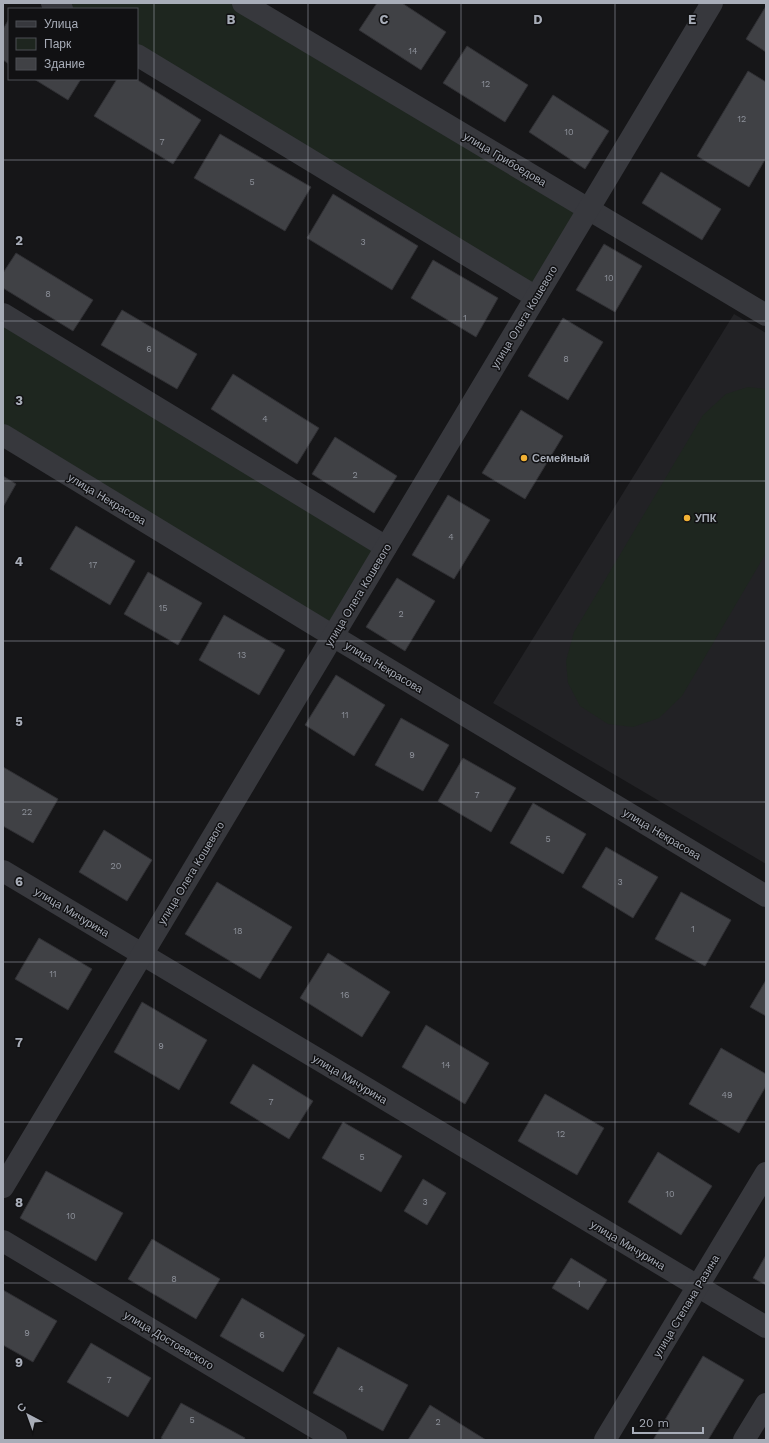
<svg xmlns="http://www.w3.org/2000/svg" width="769" height="1443" viewBox="0 0 769 1443" font-family="'Work Sans',sans-serif">
	<style>
		.built { fill: #222225 }
		.green { fill: #1e261f }
		.building { fill: #404145; stroke: #303034 }
		.lines { fill: none; stroke-linecap: round; stroke-linejoin: round }
		.minor { stroke: #37383d; stroke-width: 22 }
		.grid { fill: none; stroke: #a8adb8; stroke-width: 1; stroke-opacity: 0.55 }
		.poi-dot { fill: #f2b134; stroke: #111113; stroke-width: 1.5 }
		.labels { text-anchor: middle; stroke-width: 3; stroke-linejoin: round; paint-order: stroke }
		.number-label { font-size: 9px; fill: #8e929b }
		.street-label { font-size: 11px; fill: #a8adb8; stroke: #111113 }
		.poi-label { font-size: 11px; font-weight: bold; fill: #a8adb8; stroke: #111113; text-anchor: start }
		.grid-label { font-size: 13px; text-anchor: middle; font-weight: bold; fill: #a8adb8; stroke: #111113; stroke-width: 3; stroke-linejoin: round; paint-order: stroke }
	</style>
	<rect width="100%" height="100%" fill="#161618"/>
	<path class="built" d="M734,314L766,333V864L493,703Z"/>
	<g class="green">
		<path d="M61,3H233L579,212L533,288L137,49V9H71Z"/>
		<path d="M3,321L377,549L330,625L3,425Z"/>
		<path d="M748,387L766,389V553L682,696L659,718L633,727L608,724L580,706L568,683L566,661L574,632L703,415L726,394Z"/>
	</g>
	<g class="building">
		<path d="M377,3H402L446,32L421,70L359,30Z"/>
		<path d="M766,6V52L746,39Z"/>
		<path d="M9,19V64L3,60V29Z"/>
		<path d="M467,46L528,85L505,122L443,83Z"/>
		<path d="M748,71L766,82V158L749,187L697,156Z"/>
		<path d="M34,79H81L68,100Z"/>
		<path d="M117,79H136L201,120L173,164L94,116Z"/>
		<path d="M553,95L609,131L585,169L529,132Z"/>
		<path d="M220,134L311,187L285,231L194,178Z"/>
		<path d="M661,172L721,209L702,240L642,203Z"/>
		<path d="M333,194L418,246L392,290L307,238Z"/>
		<path d="M604,244L642,266L615,312L576,290Z"/>
		<path d="M16,253L93,300L73,331L3,288V273Z"/>
		<path d="M433,260L498,298L476,337L411,298Z"/>
		<path d="M122,310L197,354L177,389L101,345Z"/>
		<path d="M563,318L603,342L568,400L528,376Z"/>
		<path d="M233,374L319,428L297,464L211,409Z"/>
		<path d="M521,410L563,436L525,499L482,473Z"/>
		<path d="M335,437L397,476L374,513L312,474Z"/>
		<path d="M3,476L16,484L3,507Z"/>
		<path d="M448,495L490,520L454,579L412,555Z"/>
		<path d="M76,526L135,561L110,605L50,569Z"/>
		<path d="M148,572L202,603L178,645L124,614Z"/>
		<path d="M397,578L435,601L405,651L366,627Z"/>
		<path d="M224,615L285,650L259,695L199,660Z"/>
		<path d="M336,675L385,705L354,756L305,725Z"/>
		<path d="M401,718L449,745L423,791L375,765Z"/>
		<path d="M463,758L516,788L491,832L438,801Z"/>
		<path d="M3,767L58,799L33,843L3,826Z"/>
		<path d="M533,803L586,834L563,874L510,843Z"/>
		<path d="M104,830L152,860L127,901L79,872Z"/>
		<path d="M606,847L658,877L633,918L582,887Z"/>
		<path d="M217,882L292,927L260,979L185,934Z"/>
		<path d="M681,892L731,920L705,966L655,939Z"/>
		<path d="M39,938L92,969L68,1010L15,979Z"/>
		<path d="M328,953L390,992L362,1037L300,998Z"/>
		<path d="M766,980V1016L750,1007Z"/>
		<path d="M142,1002L207,1040L179,1090L114,1052Z"/>
		<path d="M426,1025L489,1063L465,1104L402,1067Z"/>
		<path d="M721,1048L766,1074V1086L739,1133L689,1104Z"/>
		<path d="M253,1064L313,1101L289,1139L230,1103Z"/>
		<path d="M545,1094L604,1128L577,1175L518,1141Z"/>
		<path d="M343,1122L402,1156L381,1192L322,1158Z"/>
		<path d="M658,1152L712,1186L681,1235L628,1202Z"/>
		<path d="M46,1171L123,1213L96,1261L20,1218Z"/>
		<path d="M423,1179L446,1193L427,1225L404,1211Z"/>
		<path d="M152,1239L220,1279L196,1319L128,1279Z"/>
		<path d="M766,1255V1285L753,1278Z"/>
		<path d="M571,1258L607,1280L588,1310L552,1288Z"/>
		<path d="M3,1290L57,1321L33,1362L3,1345Z"/>
		<path d="M242,1298L305,1335L283,1372L220,1336Z"/>
		<path d="M91,1343L151,1378L128,1417L67,1382Z"/>
		<path d="M338,1347L408,1385L383,1431L313,1393Z"/>
		<path d="M703,1356L744,1380L708,1440H653Z"/>
		<path d="M181,1403L245,1438L244,1440H164L161,1438Z"/>
		<path d="M430,1405L486,1440H408Z"/>
	</g>
	<g class="lines">
		<g class="minor">
			<path d="M52,3L62,9"/>
			<path d="M243,3L766,315"/>
			<path d="M137,55L536,297"/>
			<path d="M3,314L386,547"/>
			<path d="M3,435L333,636L766,896"/>
			<path d="M3,871L766,1327"/>
			<path d="M3,1187L712,3"/>
			<path d="M3,1241L336,1440"/>
			<path d="M605,1440L766,1173"/>
			<path d="M744,1440L766,1404"/>
		</g>
	</g>
	<path class="grid" d="M154,3V1440M308,3V1440M461,3V1440M615,3V1440M3,160H766M3,321H766M3,481H766M3,641H766M3,802H766M3,962H766M3,1122H766M3,1283H766"/>
	<g class="poi-dot">
		<circle cx="524" cy="458" r="4"/>
		<circle cx="687" cy="518" r="4"/>
	</g>
	<g class="labels">
		<g class="number-label">
			<text x="413" y="54">14</text>
			<text x="486" y="87">12</text>
			<text x="742" y="122">12</text>
			<text x="569" y="135">10</text>
			<text x="162" y="145">7</text>
			<text x="252" y="185">5</text>
			<text x="363" y="245">3</text>
			<text x="609" y="281">10</text>
			<text x="48" y="297">8</text>
			<text x="465" y="321">1</text>
			<text x="149" y="352">6</text>
			<text x="566" y="362">8</text>
			<text x="265" y="422">4</text>
			<text x="355" y="478">2</text>
			<text x="451" y="540">4</text>
			<text x="93" y="568">17</text>
			<text x="163" y="611">15</text>
			<text x="401" y="617">2</text>
			<text x="242" y="658">13</text>
			<text x="345" y="718">11</text>
			<text x="412" y="758">9</text>
			<text x="477" y="798">7</text>
			<text x="27" y="815">22</text>
			<text x="548" y="842">5</text>
			<text x="116" y="869">20</text>
			<text x="620" y="885">3</text>
			<text x="693" y="932">1</text>
			<text x="238" y="934">18</text>
			<text x="53" y="977">11</text>
			<text x="345" y="998">16</text>
			<text x="161" y="1049">9</text>
			<text x="446" y="1068">14</text>
			<text x="727" y="1098">49</text>
			<text x="271" y="1105">7</text>
			<text x="561" y="1137">12</text>
			<text x="362" y="1160">5</text>
			<text x="670" y="1197">10</text>
			<text x="425" y="1205">3</text>
			<text x="71" y="1219">10</text>
			<text x="174" y="1282">8</text>
			<text x="579" y="1287">1</text>
			<text x="27" y="1336">9</text>
			<text x="262" y="1338">6</text>
			<text x="109" y="1383">7</text>
			<text x="361" y="1392">4</text>
			<text x="192" y="1423">5</text>
			<text x="438" y="1425">2</text>
		</g>
		<g class="street-label">
			<text transform="translate(505 159) rotate(31)" y="4">улица Грибоедова</text>
			<text transform="translate(524 317) rotate(-59)" y="4">улица Олега Кошевого</text>
			<text transform="translate(107 499) rotate(31)" y="4">улица Некрасова</text>
			<text transform="translate(358 595) rotate(-59)" y="4">улица Олега Кошевого</text>
			<text transform="translate(384 667) rotate(31)" y="4">улица Некрасова</text>
			<text transform="translate(662 834) rotate(31)" y="4">улица Некрасова</text>
			<text transform="translate(191 873) rotate(-59)" y="4">улица Олега Кошевого</text>
			<text transform="translate(72 912) rotate(31)" y="4">улица Мичурина</text>
			<text transform="translate(350 1079) rotate(31)" y="4">улица Мичурина</text>
			<text transform="translate(628 1245) rotate(31)" y="4">улица Мичурина</text>
			<text transform="translate(686 1306) rotate(-59)" y="4">улица Степана Разина</text>
			<text transform="translate(169 1340) rotate(31)" y="4">улица Достоевского</text>
		</g>
		<g class="poi-label">
			<text x="532" y="462">Семейный</text>
			<text x="695" y="522">УПК</text>
		</g>
	</g>
	<g class="grid-label">
		<text x="231" y="24">B</text>
		<text x="384" y="24">C</text>
		<text x="538" y="24">D</text>
		<text x="692" y="24">E</text>
		<text x="19" y="245">2</text>
		<text x="19" y="405">3</text>
		<text x="19" y="566">4</text>
		<text x="19" y="726">5</text>
		<text x="19" y="886">6</text>
		<text x="19" y="1047">7</text>
		<text x="19" y="1207">8</text>
		<text x="19" y="1367">9</text>
	</g>
	<rect width="769" height="1443" fill="none" stroke="#a8adb8" stroke-width="8"/>
	<rect x="8" y="8" width="130" height="72" fill="#111113" stroke="#4d4f55"/>
	<rect x="16" y="21" width="20" height="6" fill="#37383d" stroke="#4d4f55"/>
	<text x="44" y="28" font-size="12" fill="#a8adb8">Улица</text>
	<rect x="16" y="38" width="20" height="12" fill="#1e261f" stroke="#4d4f55"/>
	<text x="44" y="48" font-size="12" fill="#a8adb8">Парк</text>
	<rect x="16" y="58" width="20" height="12" fill="#404145" stroke="#4d4f55"/>
	<text x="44" y="68" font-size="12" fill="#a8adb8">Здание</text>
	<g transform="translate(28 1415) rotate(319)" stroke="#111113" stroke-width="3" paint-order="stroke">
	<path d="M0-3L7 15L0 10L-7 15Z" fill="#a8adb8"/>
	<text y="-6" font-size="11" font-weight="bold" text-anchor="middle" fill="#a8adb8">С</text>
	</g>
	<path d="M633 1427v6h70v-6" fill="none" stroke="#a8adb8" stroke-width="2"/>
	<text x="639" y="1427" font-size="12" fill="#a8adb8" stroke="#111113" stroke-width="3" paint-order="stroke">20 m</text>
</svg>
